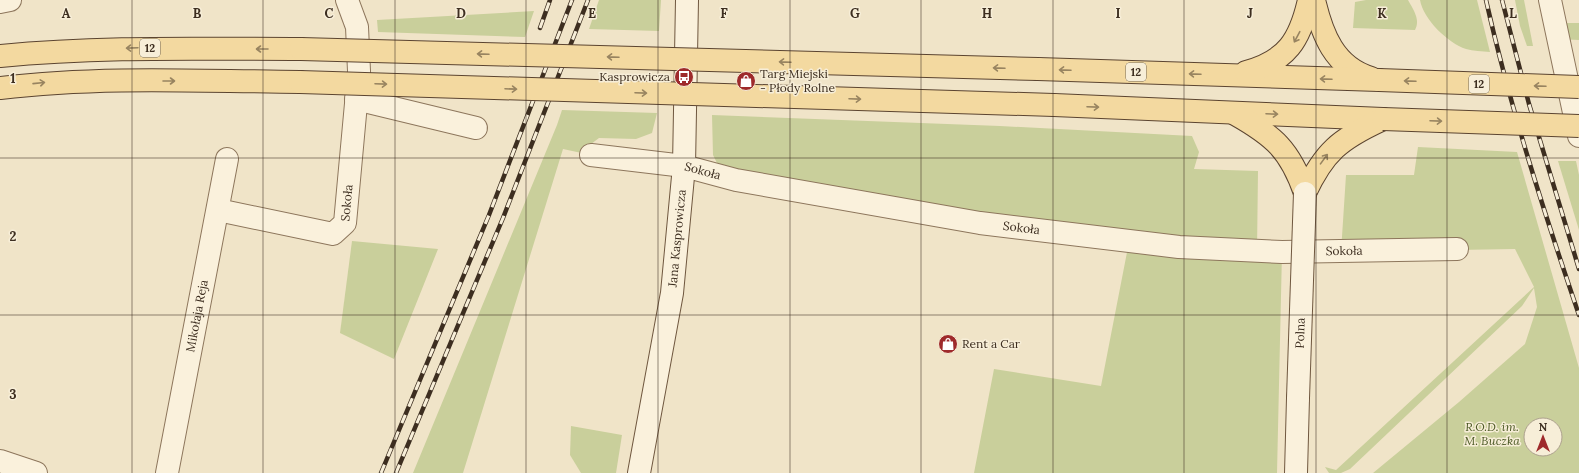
<svg xmlns="http://www.w3.org/2000/svg" width="1579" height="473" viewBox="0 0 1579 473" font-family="Lora,serif">
	<style>
		.green { fill: #c9cf9b; fill-rule: evenodd }
		.lines { fill: none; stroke-linecap: round; stroke-linejoin: round }
		.street-casing { stroke: #8d765c; stroke-width: 24 }
		.secondary-casing { stroke: #6f573f; stroke-width: 24 }
		.primary-casing { stroke: #5b4430; stroke-width: 24 }
		.street { stroke: #faf1dc; stroke-width: 22 }
		.secondary { stroke: #faf1dc; stroke-width: 22 }
		.primary { stroke: #f3d9a0; stroke-width: 22 }
		.rail-casing { stroke: #3d2e20; stroke-width: 4.5 }
		.rail { stroke: #f7eed8; stroke-width: 3; stroke-dasharray: 9; stroke-linecap: butt }
		.secondary-bridge-casing { stroke: #6f573f; stroke-width: 24; stroke-linecap: butt }
		.primary-bridge-casing { stroke: #5b4430; stroke-width: 24; stroke-linecap: butt }
		.secondary-bridge { stroke: #faf1dc; stroke-width: 22 }
		.primary-bridge { stroke: #f3d9a0; stroke-width: 22 }
		.oneway { stroke: #988460 }
		.grid { fill: none; stroke: #3d2e20; stroke-width: 1; stroke-opacity: 0.55 }
		.labels { text-anchor: middle; stroke-width: 3; stroke-linejoin: round; paint-order: stroke }
		.shield { fill: #f7eed8; stroke: #756857; stroke-width: 1 }
		.shield-label { font-size: 11px; font-weight: bold; fill: #3d2e20 }
		.poi-label { font-size: 12px; fill: #3d2e20; stroke: #f7eed8; text-anchor: start }
		.street-label { font-size: 12px; fill: #3d2e20; stroke: #f7eed8 }
		.park-label { font-size: 12px; font-style: italic; fill: #4d5a26; stroke: #f7eed8 }
		.grid-label { font-size: 13px; text-anchor: middle; font-weight: bold; fill: #3d2e20; stroke: #f7eed8; stroke-width: 3; stroke-linejoin: round; paint-order: stroke }
	</style>
	<rect width="100%" height="100%" fill="#f0e4c8"/>
	<g class="green">
		<path d="M599,0H661L659,31L589,29Z"/>
		<path d="M1366,0H1408C1413,9 1421,20 1415,30L1353,28L1355,2Z"/>
		<path d="M1420,0H1477L1490,52C1482,51 1473,51 1466,49C1448,43 1423,19 1420,0Z"/>
		<path d="M1515,0H1524L1533,46H1527L1520,26Z"/>
		<path d="M534,11L525,37L378,32L377,20Z"/>
		<path d="M1554,23H1579V40L1558,39Z"/>
		<path d="M562,110L657,113L652,133L636,139L599,138L591,144V155L563,149L463,473H413L557,125Z"/>
		<path d="M712,115L1000,126L1192,136L1199,152L1194,169L1258,171L1257,251L1282,252L1277,473H974L994,369L1101,386L1129,242L720,169L713,155Z"/>
		<path d="M1418,147L1517,152L1579,368V473H1373L1459,402L1525,344L1537,307L1534,288L1522,306L1350,469L1341,473H1329L1325,467L1336,470L1534,287L1515,249L1341,252L1346,175H1414ZM1531,425H1555V449H1531Z"/>
		<path d="M1558,161H1576L1579,175V230Z"/>
		<path d="M352,241L438,249L394,359L340,333Z"/>
		<path d="M571,426L622,435L616,473H581L570,455Z"/>
	</g>
	<g class="lines">
		<g class="street-casing">
			<g id="street">
				<path d="M1550,0L1579,136"/>
				<path d="M0,2L10,0"/>
				<path d="M356,99L476,128"/>
				<path id="s1" d="M591,155L684,166L736,180L980,223L1179,247L1282,252L1457,249"/>
				<path id="s2" d="M218,210L333,234L345,223L359,71L357,27L347,0"/>
				<path d="M0,461L36,473"/>
				<path id="s3" d="M167,473L227,159"/>
			</g>
		</g>
		<g class="secondary-casing">
			<g id="secondary">
				<path id="s4" d="M639,473L672,293L684,166L687,0"/>
				<path d="M1296,473L1298,398"/>
			</g>
		</g>
		<g class="primary-casing">
			<g id="primary">
				<path d="M1314,0C1322,34 1334,67 1371,78"/>
				<path d="M0,56C100,46 200,49 301,49"/>
				<path d="M1038,69L1379,80"/>
				<path d="M1246,72C1287,61 1300,40 1309,0"/>
				<path d="M0,88C99,76 201,81 300,82"/>
				<path d="M1054,105L1383,119"/>
				<path d="M1235,114C1274,136 1290,150 1305,193"/>
				<path d="M1305,193C1324,152 1340,139 1381,120"/>
			</g>
		</g>
		<use href="#street" class="street"/>
		<use href="#secondary" class="secondary"/>
		<use href="#primary" class="primary"/>
		<g class="rail-casing">
			<g id="rail">
				<path d="M1486,0C1510,107 1544,212 1579,315"/>
				<path d="M1502,0L1529,104L1579,269"/>
				<path d="M540,28L550,0"/>
				<path d="M381,473L489,215L572,0"/>
				<path d="M396,473L503,218L588,0"/>
			</g>
		</g>
		<use href="#rail" class="rail"/>
		<g class="secondary-bridge-casing">
			<g id="secondary-bridge">
				<path id="s5" d="M1298,398L1305,193"/>
			</g>
		</g>
		<g class="primary-bridge-casing">
			<g id="primary-bridge">
				<path d="M301,49L1038,69"/>
				<path d="M1379,80L1579,87"/>
				<path d="M300,82L1054,105"/>
				<path d="M1383,119L1579,126"/>
			</g>
		</g>
		<use href="#secondary-bridge" class="secondary-bridge"/>
		<use href="#primary-bridge" class="primary-bridge"/>
	</g>
	<defs><path id="oneway-shaft" d="M-6 0H5M1.5-3L5.5 0L1.5 3" fill="none" stroke-width="1.6" stroke-linecap="round" stroke-linejoin="round"/></defs>
	<g class="oneway">
		<use href="#oneway-shaft" transform="translate(1297 37) rotate(118)"/>
		<use href="#oneway-shaft" transform="translate(132 48) rotate(178)"/>
		<use href="#oneway-shaft" transform="translate(262 49) rotate(-180)"/>
		<use href="#oneway-shaft" transform="translate(483 54) rotate(-178)"/>
		<use href="#oneway-shaft" transform="translate(613 57) rotate(-178)"/>
		<use href="#oneway-shaft" transform="translate(785 62) rotate(-178)"/>
		<use href="#oneway-shaft" transform="translate(999 68) rotate(-178)"/>
		<use href="#oneway-shaft" transform="translate(1065 70) rotate(-178)"/>
		<use href="#oneway-shaft" transform="translate(1195 74) rotate(-178)"/>
		<use href="#oneway-shaft" transform="translate(1326 79) rotate(-178)"/>
		<use href="#oneway-shaft" transform="translate(169 81)"/>
		<use href="#oneway-shaft" transform="translate(1410 81) rotate(-178)"/>
		<use href="#oneway-shaft" transform="translate(39 83) rotate(-6)"/>
		<use href="#oneway-shaft" transform="translate(381 84) rotate(2)"/>
		<use href="#oneway-shaft" transform="translate(1540 86) rotate(-178)"/>
		<use href="#oneway-shaft" transform="translate(511 89) rotate(2)"/>
		<use href="#oneway-shaft" transform="translate(641 93) rotate(2)"/>
		<use href="#oneway-shaft" transform="translate(855 99) rotate(2)"/>
		<use href="#oneway-shaft" transform="translate(1093 107) rotate(2)"/>
		<use href="#oneway-shaft" transform="translate(1272 114) rotate(2)"/>
		<use href="#oneway-shaft" transform="translate(1436 121) rotate(2)"/>
		<use href="#oneway-shaft" transform="translate(1324 159) rotate(-54)"/>
	</g>
	<path class="grid" d="M132,0V473M263,0V473M395,0V473M526,0V473M658,0V473M790,0V473M921,0V473M1053,0V473M1184,0V473M1316,0V473M1447,0V473M0,158H1579M0,315H1579"/>
	<defs>
		<g id="bus-disc" transform="scale(1)"><circle r="9.5" fill="#9e2a2b" stroke="#f7eed8"/><path d="M-5-6H5V4H4V6H2V4H-2V6H-4V4H-5ZM-3.5-4V0h7V-4ZM-3.5 1.2v1.5H-2V1.2ZM2 1.2v1.5H3.5V1.2Z" fill="#fff"/></g>
		<g id="shop-disc" transform="scale(1)"><circle r="9.5" fill="#9e2a2b" stroke="#f7eed8"/><path d="M-5-2.5h2.3a2.7 3.5 0 0 1 5.4 0H5L5.5 6h-11ZM-1.5-2.5h3a1.5 2.3 0 0 0-3 0Z" fill="#fff"/></g>
	</defs>
	<g fill-rule="evenodd">
		<use href="#bus-disc" x="684" y="77"/>
		<use href="#shop-disc" x="746" y="81"/>
		<use href="#shop-disc" x="948" y="344"/>
	</g>
	<g class="labels">
		<g class="shield">
			<rect x="140" y="39" width="20" height="18" rx="3"/>
			<rect x="1126" y="63" width="20" height="18" rx="3"/>
			<rect x="1469" y="75" width="20" height="18" rx="3"/>
		</g>
		<g class="shield-label">
			<text x="150" y="52">12</text>
			<text x="1136" y="76">12</text>
			<text x="1479" y="88">12</text>
		</g>
		<g class="poi-label">
			<text x="760" y="78">Targ Miejski<tspan x="760" dy="14">- Płody Rolne</tspan></text>
			<text x="670" y="81" text-anchor="end">Kasprowicza</text>
			<text x="962" y="348">Rent a Car</text>
		</g>
		<g class="street-label">
			<text dy="4" stroke="none"><textPath href="#s1" startOffset="113">Sokoła</textPath></text>
			<text dy="4" stroke="none"><textPath href="#s2" startOffset="154">Sokoła</textPath></text>
			<text dy="4" stroke="none"><textPath href="#s1" startOffset="437">Sokoła</textPath></text>
			<text dy="4" stroke="none"><textPath href="#s4" startOffset="238">Jana Kasprowicza</textPath></text>
			<text dy="4" stroke="none"><textPath href="#s1" startOffset="761">Sokoła</textPath></text>
			<text dy="4" stroke="none"><textPath href="#s3" startOffset="160">Mikołaja Reja</textPath></text>
			<text dy="4" stroke="none"><textPath href="#s5" startOffset="65">Polna</textPath></text>
		</g>
		<g class="park-label">
			<text x="1492" y="431">R.O.D. im.<tspan x="1492" dy="14">M. Buczka</tspan></text>
		</g>
	</g>
	<g class="grid-label">
		<text x="66" y="18">A</text>
		<text x="197" y="18">B</text>
		<text x="329" y="18">C</text>
		<text x="461" y="18">D</text>
		<text x="592" y="18">E</text>
		<text x="724" y="18">F</text>
		<text x="855" y="18">G</text>
		<text x="987" y="18">H</text>
		<text x="1118" y="18">I</text>
		<text x="1250" y="18">J</text>
		<text x="1382" y="18">K</text>
		<text x="1513" y="18">L</text>
		<text x="13" y="83">1</text>
		<text x="13" y="241">2</text>
		<text x="13" y="399">3</text>
	</g>
	<g transform="translate(1543 437)"><circle r="19" fill="#f7eed8" stroke="#ada18e"/>
	<path d="M0-3L7 15L0 10L-7 15Z" fill="#9e2a2b"/>
	<text y="-6" font-size="11" font-weight="bold" text-anchor="middle" fill="#3d2e20">N</text>
	</g>
</svg>
